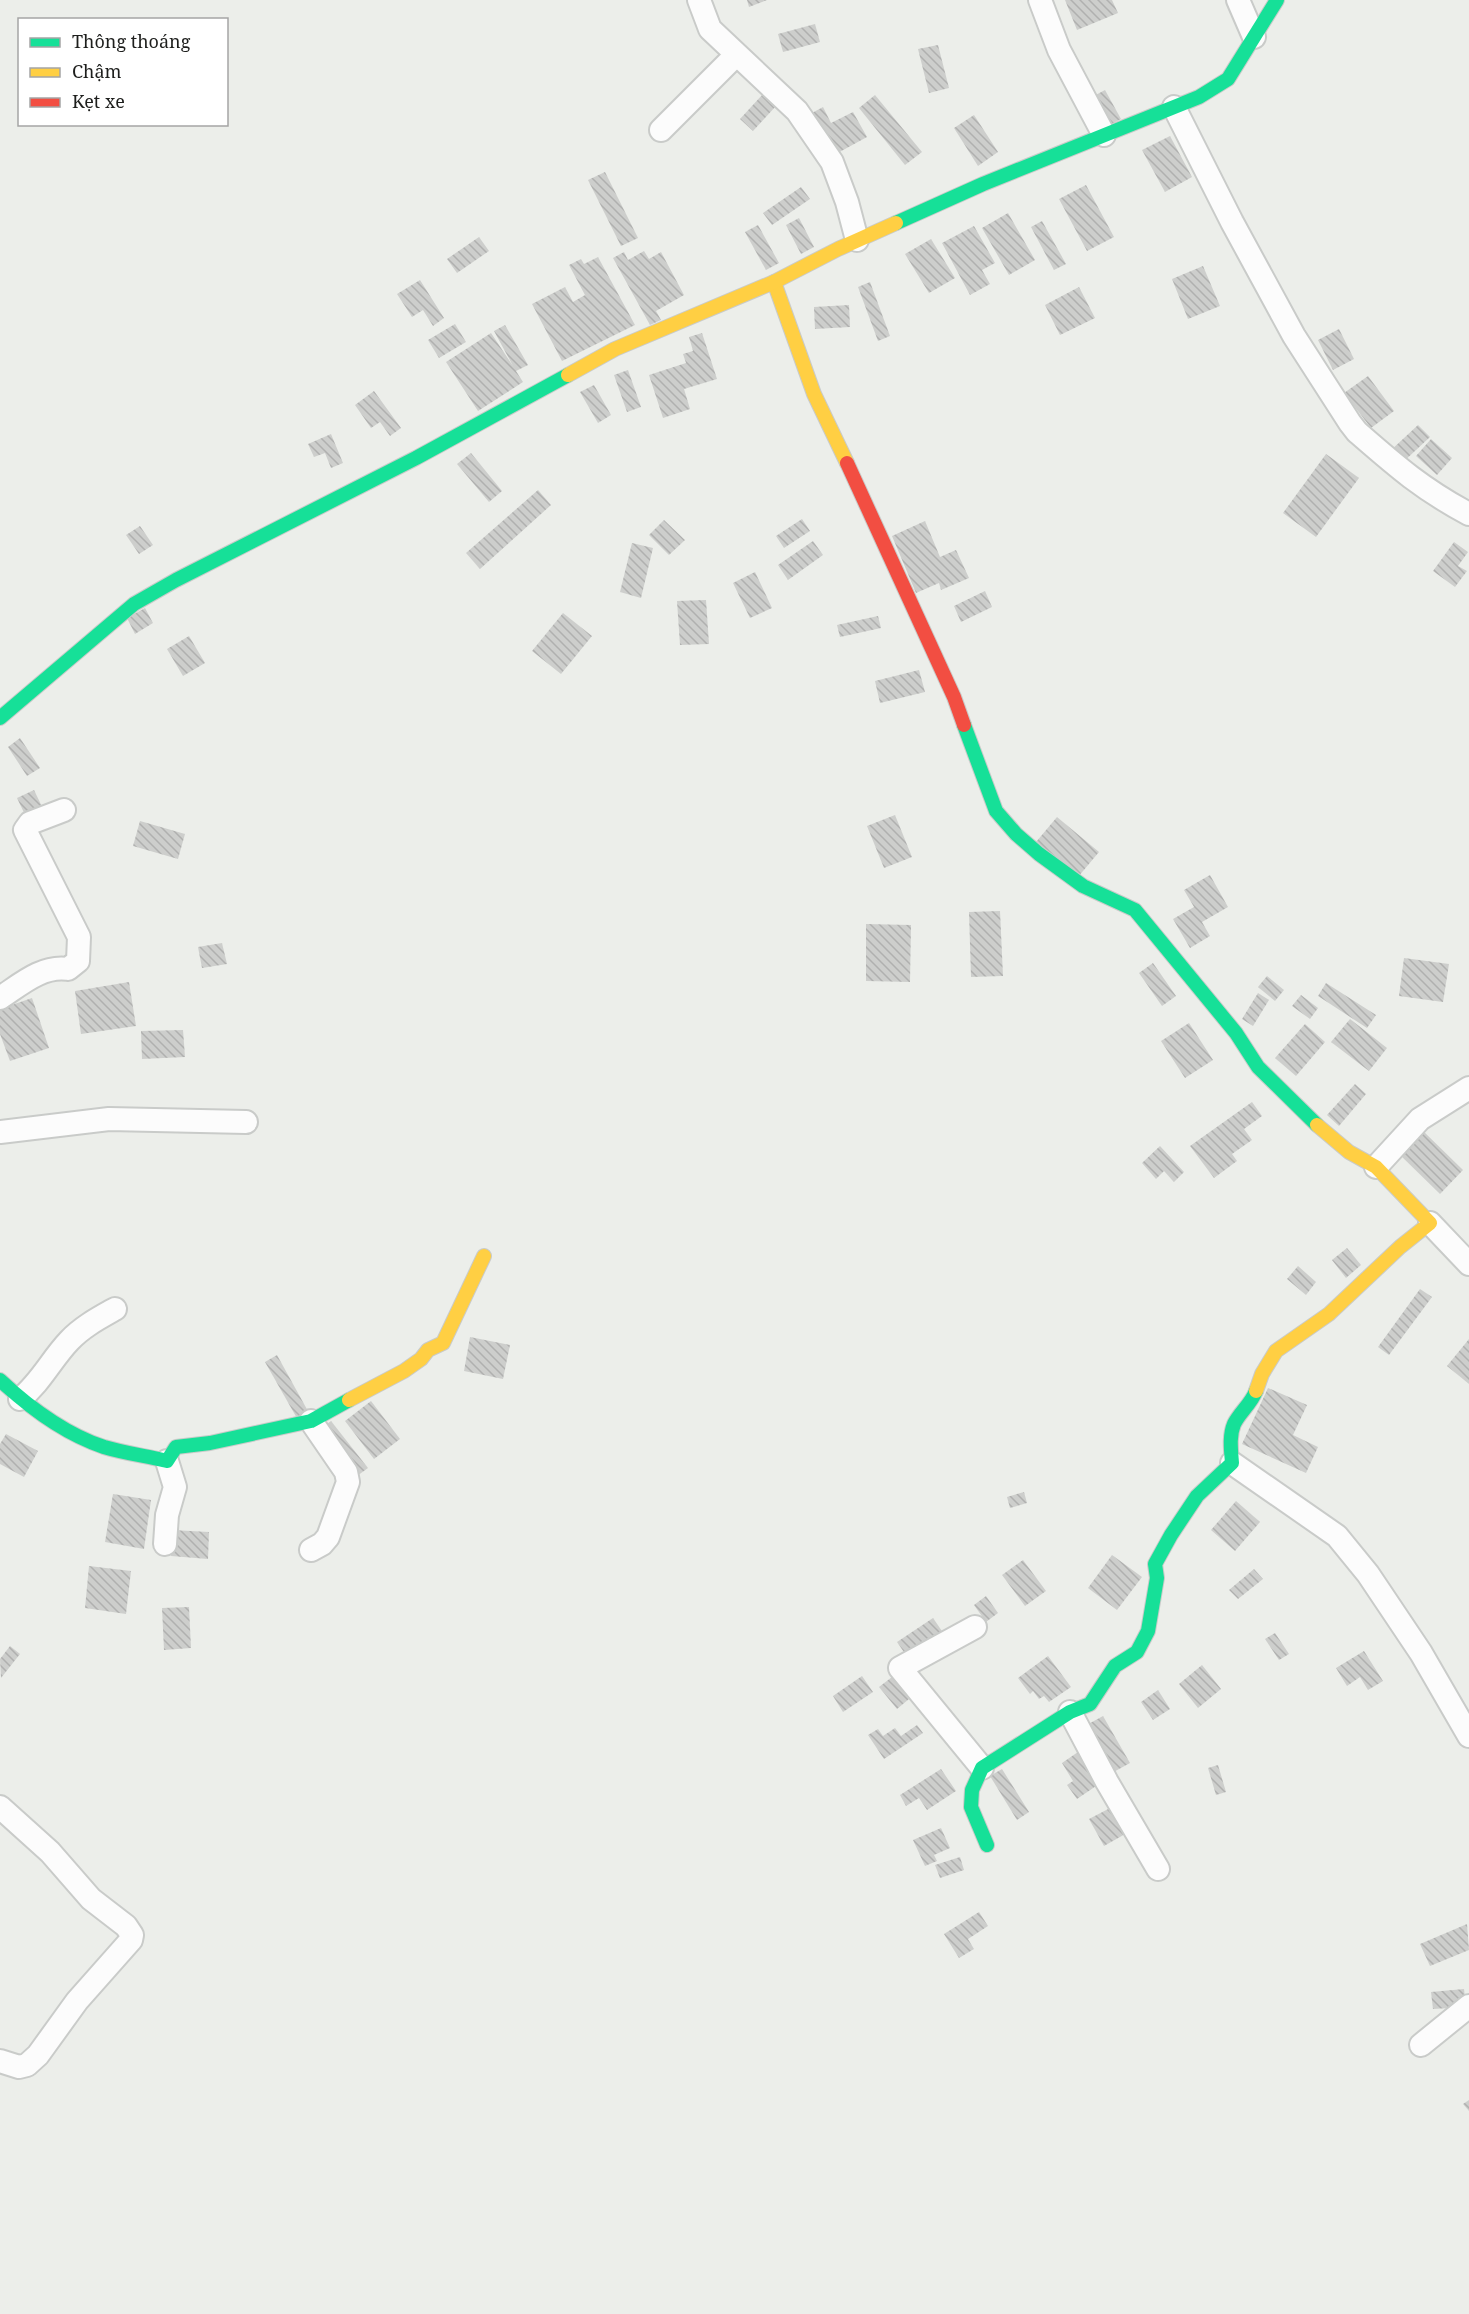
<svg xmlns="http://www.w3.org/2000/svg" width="1469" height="2314" viewBox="0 0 1469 2314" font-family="'Noto Serif',serif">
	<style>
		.building { fill: url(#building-back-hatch) }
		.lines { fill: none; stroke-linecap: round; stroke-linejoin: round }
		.street-casing { stroke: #c9cbc9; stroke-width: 26 }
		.fast-casing { stroke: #c9cbc9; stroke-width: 16 }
		.slow-casing { stroke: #c9cbc9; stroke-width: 16 }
		.jam-casing { stroke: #c9cbc9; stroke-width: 16 }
		.street { stroke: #fcfcfc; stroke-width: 22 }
		.fast { stroke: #16e098; stroke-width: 14 }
		.slow { stroke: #ffcf43; stroke-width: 14 }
		.jam { stroke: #f24e42; stroke-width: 14 }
	</style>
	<defs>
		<pattern id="building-back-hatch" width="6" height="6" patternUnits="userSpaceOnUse" patternTransform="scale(1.5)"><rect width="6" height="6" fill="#cdcecc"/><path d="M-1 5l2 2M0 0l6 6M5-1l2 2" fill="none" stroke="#b0b0af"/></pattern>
	</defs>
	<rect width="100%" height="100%" fill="#eceeea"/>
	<g class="building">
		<path d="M747,0H767L749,7Z"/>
		<path d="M1065,0H1112L1118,13L1077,30Z"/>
		<path d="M815,24L820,42L783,52L778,34Z"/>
		<path d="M938,45L949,88L929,93L918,49Z"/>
		<path d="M1105,90L1121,119L1108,126L1092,97Z"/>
		<path d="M763,94L776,106L753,131L740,119Z"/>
		<path d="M875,95L922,152L905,165L859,108Z"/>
		<path d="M823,107L831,123L853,112L867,137L834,155L812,113Z"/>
		<path d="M974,115L998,152L978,166L954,128Z"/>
		<path d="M1170,136L1192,177L1165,192L1142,150Z"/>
		<path d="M605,172L638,238L621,246L588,180Z"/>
		<path d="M1086,185L1114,237L1087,251L1059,199Z"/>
		<path d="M801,187L810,199L772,225L763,213Z"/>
		<path d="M1008,213L1035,260L1009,275L982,228Z"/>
		<path d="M799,218L814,247L801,254L786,225Z"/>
		<path d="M1042,221L1066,264L1054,270L1031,227Z"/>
		<path d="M758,225L779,263L766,270L745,232Z"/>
		<path d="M974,226L995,263L982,270L990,284L970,295L942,243Z"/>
		<path d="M479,237L489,251L457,273L447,259Z"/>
		<path d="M931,239L955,278L929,293L905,254Z"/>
		<path d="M644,251L649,259L661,252L684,295L656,311L661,320L650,325L613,258L624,252L628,260Z"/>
		<path d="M598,257L635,325L562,361L532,304L565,287L573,302L585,295L569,265L581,259L584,264Z"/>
		<path d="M1203,266L1220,306L1188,319L1172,279Z"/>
		<path d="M420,280L444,318L433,326L423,310L412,317L397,294Z"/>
		<path d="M870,282L890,336L878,341L858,287Z"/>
		<path d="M1079,287L1095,318L1060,335L1045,305Z"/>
		<path d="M849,305L850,327L815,329L814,307Z"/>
		<path d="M455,324L466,342L439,358L428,340Z"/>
		<path d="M505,325L528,365L516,371L523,382L478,411L446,362L491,333L513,366L494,331Z"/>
		<path d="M1339,329L1354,359L1333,370L1318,340Z"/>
		<path d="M702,333L717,379L684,389L690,409L663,418L649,375L686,363L683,354L693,351L689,337Z"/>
		<path d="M628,370L641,407L627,412L614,375Z"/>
		<path d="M1368,376L1394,411L1371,428L1344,393Z"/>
		<path d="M594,385L611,415L598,423L580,392Z"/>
		<path d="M374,391L401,428L390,436L380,422L371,428L355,405Z"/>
		<path d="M1418,425L1430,437L1401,464L1389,452Z"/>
		<path d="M331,434L343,463L331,468L325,453L314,457L308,444Z"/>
		<path d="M1431,439L1452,458L1437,475L1416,456Z"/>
		<path d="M471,453L502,491L489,502L457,464Z"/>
		<path d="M1326,454L1359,478L1316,537L1283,513Z"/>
		<path d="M538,490L551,505L480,569L466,553Z"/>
		<path d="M802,519L810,531L784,548L776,536Z"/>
		<path d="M664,520L685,540L669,555L649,535Z"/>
		<path d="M925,521L940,557L956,550L969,578L941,590L939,583L916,593L892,536Z"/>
		<path d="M140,526L153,545L139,554L126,535Z"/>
		<path d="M813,541L823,555L788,580L778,565Z"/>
		<path d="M1454,542L1468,552L1458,566L1467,571L1455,587L1433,571Z"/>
		<path d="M632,543L653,548L641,598L620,592Z"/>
		<path d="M755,572L772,608L750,618L733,583Z"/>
		<path d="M985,591L992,607L961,622L954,606Z"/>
		<path d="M706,600L709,644L680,645L677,601Z"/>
		<path d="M145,608L153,623L135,634L127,618Z"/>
		<path d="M563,613L592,636L561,674L532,651Z"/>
		<path d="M878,616L881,628L840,637L837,625Z"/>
		<path d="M189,636L205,663L183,676L167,649Z"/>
		<path d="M919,670L925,692L880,703L875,681Z"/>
		<path d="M20,738L40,768L27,776L8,747Z"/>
		<path d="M34,790L45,813L28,821L17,798Z"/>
		<path d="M895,815L912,857L884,868L867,826Z"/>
		<path d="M1057,817L1099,852L1078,877L1036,842Z"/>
		<path d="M140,821L185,834L178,859L133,846Z"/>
		<path d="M1210,875L1228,907L1202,922L1210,936L1190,948L1173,919L1194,907L1184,890Z"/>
		<path d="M1000,911L1003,976L971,977L969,912Z"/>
		<path d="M866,924L911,925L910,982L866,981Z"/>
		<path d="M222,943L227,964L202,968L198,947Z"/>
		<path d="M1404,958L1449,964L1443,1002L1399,996Z"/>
		<path d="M1153,963L1176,996L1162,1006L1139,973Z"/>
		<path d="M1267,976L1284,990L1275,1001L1258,987Z"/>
		<path d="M129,982L136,1026L81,1034L75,991Z"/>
		<path d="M1326,983L1376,1015L1367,1028L1318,996Z"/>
		<path d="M1258,993L1269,1000L1253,1026L1242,1019Z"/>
		<path d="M1301,995L1318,1008L1310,1019L1292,1006Z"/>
		<path d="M32,998L49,1048L10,1061L0,1034V1009Z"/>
		<path d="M1350,1019L1387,1048L1369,1071L1331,1042Z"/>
		<path d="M1189,1023L1213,1060L1185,1078L1161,1041Z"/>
		<path d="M1305,1024L1325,1042L1296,1076L1275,1058Z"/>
		<path d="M183,1030L185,1057L142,1059L141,1031Z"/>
		<path d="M1355,1084L1366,1094L1339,1126L1327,1115Z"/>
		<path d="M1252,1102L1262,1116L1244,1129L1252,1140L1232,1154L1237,1161L1214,1178L1190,1146Z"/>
		<path d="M1421,1129L1463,1170L1440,1194L1398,1153Z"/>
		<path d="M1160,1146L1184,1172L1174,1182L1164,1171L1156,1179L1142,1163Z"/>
		<path d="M1347,1248L1361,1265L1346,1278L1332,1260Z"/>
		<path d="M1298,1266L1316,1282L1306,1295L1287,1279Z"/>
		<path d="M1420,1289L1432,1297L1389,1355L1378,1347Z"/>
		<path d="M470,1337L510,1345L503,1379L464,1371Z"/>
		<path d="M1469,1339V1384L1447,1366Z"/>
		<path d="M277,1355L309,1413L298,1420L265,1362Z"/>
		<path d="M1268,1388L1307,1405L1293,1435L1318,1447L1306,1473L1242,1444Z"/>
		<path d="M371,1401L400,1439L374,1459L345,1421Z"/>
		<path d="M331,1421L368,1468L357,1476L320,1429Z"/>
		<path d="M6,1434L38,1451L24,1477L0,1464V1444Z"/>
		<path d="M1024,1492L1027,1503L1010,1508L1007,1497Z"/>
		<path d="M113,1494L151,1500L144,1549L105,1542Z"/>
		<path d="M1236,1501L1260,1522L1235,1551L1211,1530Z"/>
		<path d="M172,1530L209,1532L208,1559L171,1556Z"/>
		<path d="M1112,1555L1142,1577L1117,1610L1088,1588Z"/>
		<path d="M1023,1560L1046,1591L1025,1606L1002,1575Z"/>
		<path d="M89,1566L131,1571L126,1614L85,1608Z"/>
		<path d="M1254,1569L1263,1579L1238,1599L1229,1590Z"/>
		<path d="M986,1596L998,1613L986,1622L974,1605Z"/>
		<path d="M189,1607L191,1648L164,1650L162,1608Z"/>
		<path d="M933,1618L946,1637L910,1661L897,1642Z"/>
		<path d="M1275,1633L1289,1654L1279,1660L1265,1639Z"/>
		<path d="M10,1646L20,1654L1,1678L0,1659Z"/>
		<path d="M1364,1651L1383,1681L1368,1690L1360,1677L1347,1686L1336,1668Z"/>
		<path d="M1048,1656L1071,1687L1049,1702L1044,1696L1039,1699L1033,1691L1030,1694L1018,1678Z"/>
		<path d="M1202,1665L1221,1689L1198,1708L1179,1684Z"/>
		<path d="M862,1676L873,1692L843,1712L833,1696Z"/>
		<path d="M892,1677L909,1699L897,1709L879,1687Z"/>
		<path d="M1158,1690L1170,1709L1153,1720L1141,1702Z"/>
		<path d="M1103,1716L1130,1763L1110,1774L1083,1727Z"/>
		<path d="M917,1725L923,1733L884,1759L868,1735L878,1729L883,1736L895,1728L901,1736Z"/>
		<path d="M1078,1752L1099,1784L1077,1799L1067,1785L1073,1781L1062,1763Z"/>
		<path d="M1218,1765L1226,1792L1216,1795L1208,1768Z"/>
		<path d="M941,1769L956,1791L927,1810L919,1798L906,1806L900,1795Z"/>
		<path d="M1002,1769L1029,1812L1017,1820L990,1776Z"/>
		<path d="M1112,1807L1127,1833L1104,1846L1089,1819Z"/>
		<path d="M941,1828L950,1848L934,1855L937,1861L925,1866L913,1840Z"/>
		<path d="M960,1857L964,1870L940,1878L935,1865Z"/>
		<path d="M979,1912L988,1926L968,1939L974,1949L959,1958L944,1934Z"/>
		<path d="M1467,1924L1469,1950L1430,1966L1420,1944Z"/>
		<path d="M1464,1989L1466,2007L1433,2009L1431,1992Z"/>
		<path d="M1469,2100V2111L1463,2104Z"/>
	</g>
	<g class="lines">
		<g class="street-casing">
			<g id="street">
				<path d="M699,0L710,29L797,111L832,162L847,202L857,240"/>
				<path d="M1040,0L1059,50L1104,135"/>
				<path d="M1238,0L1254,37"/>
				<path d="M1174,107L1232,222L1294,336L1350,423L1357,432C1396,466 1422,489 1469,514"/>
				<path d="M661,130L736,55"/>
				<path d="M0,998C20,985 42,965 68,969L78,961L79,937L25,830L30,823L64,810"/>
				<path d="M0,1132L109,1119L246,1122"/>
				<path d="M1376,1167L1420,1119L1469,1088"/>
				<path d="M1430,1223L1469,1264"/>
				<path d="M20,1399C41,1382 51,1360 69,1341C82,1327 99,1318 115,1309"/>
				<path d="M311,1421L346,1472L348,1482L328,1537L322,1544L311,1550"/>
				<path d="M1232,1463L1337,1536L1368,1574L1421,1653L1469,1736"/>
				<path d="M165,1544L167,1515L175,1487L167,1461"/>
				<path d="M975,1627L900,1668L982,1768"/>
				<path d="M1070,1712L1107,1782L1158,1869"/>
				<path d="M0,1807L50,1852L91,1899L126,1926L132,1935L131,1940L77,2001L38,2055L27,2065L19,2067L0,2061"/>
				<path d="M1421,2045L1469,2006"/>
			</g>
		</g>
		<g class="fast-casing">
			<g id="fast">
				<path d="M896,223L983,184L1199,97L1228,79L1277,0"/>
				<path d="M0,718L134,604L176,580L416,458L568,375"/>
				<path d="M964,725L996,811L1016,834L1039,854L1083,886L1135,910L1236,1033L1258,1067L1317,1125"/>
				<path d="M0,1380C30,1408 65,1434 104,1447C124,1453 146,1456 167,1461L176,1447L210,1443L311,1421L349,1400"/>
				<path d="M987,1845L971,1807L972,1790L982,1768L1070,1712L1090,1704L1115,1666L1137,1652L1148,1631L1157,1578L1155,1564L1171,1535L1197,1496L1232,1463C1231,1450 1229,1436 1234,1424C1240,1412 1251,1404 1256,1391"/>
			</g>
		</g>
		<g class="slow-casing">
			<g id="slow">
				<path d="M774,282L814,394L847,463"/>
				<path d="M568,375L615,349L774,282L838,249L896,223"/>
				<path d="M1256,1391L1262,1374L1276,1351L1329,1314L1400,1247L1430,1223L1376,1167L1349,1152L1317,1125"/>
				<path d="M349,1400L404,1371L421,1359L428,1350L443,1343L484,1256"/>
			</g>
		</g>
		<g class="jam-casing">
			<path id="jam" d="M847,463L954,697L964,725"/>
		</g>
		<use href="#street" class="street"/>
		<use href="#fast" class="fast"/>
		<use href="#slow" class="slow"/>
		<use href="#jam" class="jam"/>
	</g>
	<rect x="18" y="18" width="210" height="108" fill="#ffffff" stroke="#a5a5a5" stroke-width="1.5"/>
	<rect x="30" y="38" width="30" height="9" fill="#16e098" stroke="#a5a5a5" stroke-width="1.5"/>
	<text x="72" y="48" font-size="18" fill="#1e1f1d">Thông thoáng</text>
	<rect x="30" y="68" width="30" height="9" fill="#ffcf43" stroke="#a5a5a5" stroke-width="1.5"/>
	<text x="72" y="78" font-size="18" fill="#1e1f1d">Chậm</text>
	<rect x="30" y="98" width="30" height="9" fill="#f24e42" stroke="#a5a5a5" stroke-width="1.5"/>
	<text x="72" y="108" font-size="18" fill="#1e1f1d">Kẹt xe</text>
</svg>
